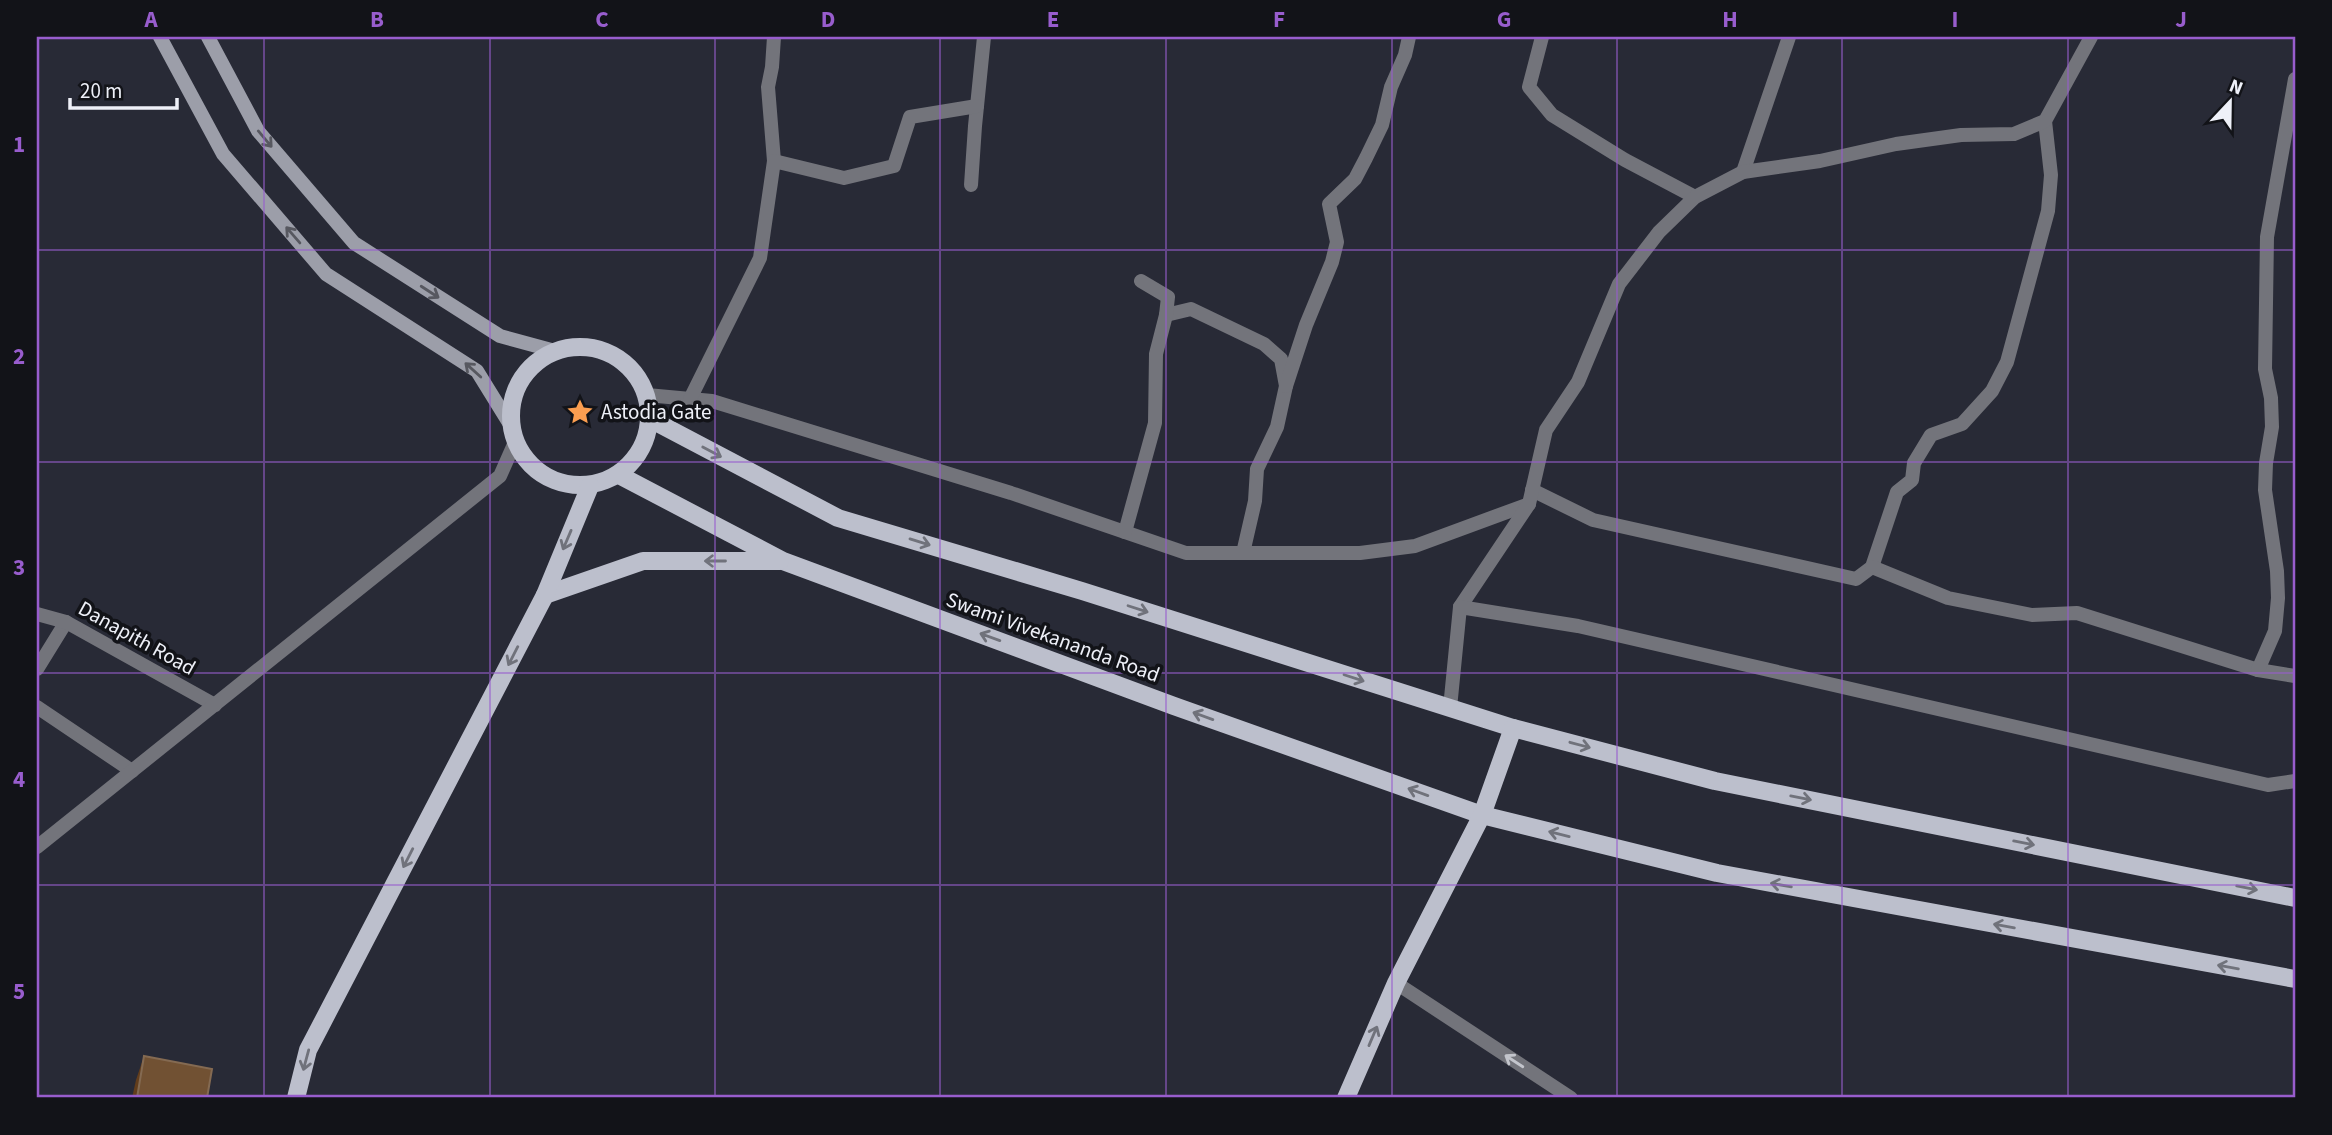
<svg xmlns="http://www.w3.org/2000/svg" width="2332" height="1135" viewBox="0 0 2332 1135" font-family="'Source Sans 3',sans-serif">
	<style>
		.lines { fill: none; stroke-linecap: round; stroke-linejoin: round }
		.minor { stroke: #73747b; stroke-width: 14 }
		.tertiary { stroke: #73747b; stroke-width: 14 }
		.secondary { stroke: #9c9ea9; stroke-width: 14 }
		.primary { stroke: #bcbfcc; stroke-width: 18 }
		.wall { fill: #623d1c }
		.building { fill: #715133; stroke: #846a52; stroke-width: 2 }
		.oneway { stroke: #575860 }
		.oneway2 { stroke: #70727b }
		.oneway3 { stroke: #c3c5cc }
		.grid { fill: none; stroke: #985dcd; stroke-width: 2; stroke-opacity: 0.55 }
		.labels { text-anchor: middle; stroke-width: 7; stroke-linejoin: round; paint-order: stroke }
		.poi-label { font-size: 21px; fill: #eef0f8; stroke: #121318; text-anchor: start }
		.street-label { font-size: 21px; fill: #eef0f8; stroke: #121318 }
		.neatline { fill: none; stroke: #985dcd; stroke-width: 2.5 }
		.grid-label { font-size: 23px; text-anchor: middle; font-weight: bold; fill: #985dcd }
	</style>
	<rect width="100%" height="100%" fill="#282a36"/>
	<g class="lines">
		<g class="minor">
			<path d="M774,37L772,67L768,87L774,161"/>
			<path d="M1542,37L1529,87L1552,115L1625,160L1695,197"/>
			<path d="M1743,172L1789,37"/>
			<path d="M971,185L975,126L984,37"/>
			<path d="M1166,315L1191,309L1264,344L1281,359L1286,386L1277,427L1257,469L1255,501L1243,553"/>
			<path d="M1286,386L1306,325L1332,262L1337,242L1329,204L1355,179L1366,158L1382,125L1391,87L1405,55L1409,37"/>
			<path d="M647,395L712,401L1011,493L1186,553H1360L1415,546L1529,504"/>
			<path d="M690,399L760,258L774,161L844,178L894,166L910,117L977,106"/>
			<path d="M1532,490L1593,520L1856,579L1872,567L1897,492L1912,480L1914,463L1931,435L1962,424L1992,391L2007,362L2048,211L2051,175L2045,121"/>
			<path d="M1125,532L1155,423L1156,354L1166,315L1168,297L1141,281"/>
			<path d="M1872,567L1948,598L2032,615L2077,613L2258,670L2295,676"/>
			<path d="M1460,607L1529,504L1546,430L1578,382L1619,284L1659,232L1695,197L1743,172L1820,161L1896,144L1961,135L2014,134L2045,121L2091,37"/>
			<path d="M37,669L66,622"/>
			<path d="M2258,670L2275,631L2278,598L2277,571L2265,490L2266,463L2272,427L2271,398L2265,369L2267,237L2295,79"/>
			<path d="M37,707L132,771"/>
			<path d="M1450,708L1460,607L1578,626L2268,785L2295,781"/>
		</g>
		<g class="tertiary">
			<path d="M37,614L66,622L215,705"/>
			<path d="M37,847L500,476L515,442"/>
			<path d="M1396,983L1571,1098"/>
		</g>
		<g class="secondary">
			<path d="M160,37L223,154L326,274L477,371L511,426"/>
			<path d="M208,37L258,131L354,243L500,336L555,351"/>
		</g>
		<g class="primary">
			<circle cx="580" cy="416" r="69"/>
			<path d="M652,420L838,518L1082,591L1513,728L1715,781L2295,898"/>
			<path d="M619,475L783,561L1174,706L1482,815L1717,873L2295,979"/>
			<path d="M545,595L643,561H780"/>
			<path d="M296,1098L308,1050L545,595L590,486"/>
			<path d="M1346,1098L1396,983L1482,815L1513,728"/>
		</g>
	</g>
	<path class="wall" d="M144,1056L207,1098H132L136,1080Z"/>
	<path class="building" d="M144,1056L212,1069L207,1098H137Z"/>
	<defs><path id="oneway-shaft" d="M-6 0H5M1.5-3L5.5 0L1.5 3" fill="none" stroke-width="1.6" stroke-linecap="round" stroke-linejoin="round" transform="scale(1.75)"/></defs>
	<g class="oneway">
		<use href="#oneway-shaft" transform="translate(265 139) rotate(50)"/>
		<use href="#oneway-shaft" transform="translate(293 235) rotate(-131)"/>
		<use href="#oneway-shaft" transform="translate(430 292) rotate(33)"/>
		<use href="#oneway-shaft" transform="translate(473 370) rotate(-138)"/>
	</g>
	<g class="oneway2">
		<use href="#oneway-shaft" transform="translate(712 452) rotate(28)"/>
		<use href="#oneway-shaft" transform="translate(567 540) rotate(113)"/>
		<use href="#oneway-shaft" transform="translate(920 542) rotate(17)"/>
		<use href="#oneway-shaft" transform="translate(715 561) rotate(180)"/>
		<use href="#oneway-shaft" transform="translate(1138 609) rotate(18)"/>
		<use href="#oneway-shaft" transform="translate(990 637) rotate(-160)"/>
		<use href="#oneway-shaft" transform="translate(513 656) rotate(117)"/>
		<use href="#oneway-shaft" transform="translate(1354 678) rotate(18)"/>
		<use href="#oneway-shaft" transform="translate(1203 716) rotate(-160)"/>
		<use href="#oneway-shaft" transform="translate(1580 745) rotate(15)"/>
		<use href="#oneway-shaft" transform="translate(1418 792) rotate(-160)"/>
		<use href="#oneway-shaft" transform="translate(1801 798) rotate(11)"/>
		<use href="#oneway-shaft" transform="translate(1559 834) rotate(-166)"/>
		<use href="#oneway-shaft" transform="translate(2024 843) rotate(11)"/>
		<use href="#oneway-shaft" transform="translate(408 858) rotate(117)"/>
		<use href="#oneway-shaft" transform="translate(1781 885) rotate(-170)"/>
		<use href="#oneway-shaft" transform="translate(2247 888) rotate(11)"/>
		<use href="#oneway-shaft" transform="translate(2004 926) rotate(-170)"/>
		<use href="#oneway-shaft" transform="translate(2228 967) rotate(-170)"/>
		<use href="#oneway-shaft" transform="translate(1373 1036) rotate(-67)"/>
		<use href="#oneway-shaft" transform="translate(306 1060) rotate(105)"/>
	</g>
	<use class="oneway3" href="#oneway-shaft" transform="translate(1514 1061) rotate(-147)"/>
	<path class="grid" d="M264,37V1098M490,37V1098M715,37V1098M940,37V1098M1166,37V1098M1392,37V1098M1617,37V1098M1842,37V1098M2068,37V1098M37,250H2295M37,462H2295M37,673H2295M37,885H2295"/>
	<defs>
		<g id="sight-bare" transform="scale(2.1)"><path d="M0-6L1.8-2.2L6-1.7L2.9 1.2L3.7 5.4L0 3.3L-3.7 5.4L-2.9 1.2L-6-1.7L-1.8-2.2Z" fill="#fb9e50" stroke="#121318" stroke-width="2.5" paint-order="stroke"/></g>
	</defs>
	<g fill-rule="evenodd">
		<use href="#sight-bare" x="580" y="412"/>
	</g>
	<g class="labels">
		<g class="poi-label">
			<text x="601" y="419">Astodia Gate</text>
		</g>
		<g class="street-label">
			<text transform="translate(1053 637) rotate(20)" y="7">Swami Vivekananda Road</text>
			<text transform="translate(137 638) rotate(29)" y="7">Danapith Road</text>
		</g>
	</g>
	<rect width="2332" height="1135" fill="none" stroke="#121318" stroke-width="77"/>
	<g transform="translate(2230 102) rotate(22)" stroke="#121318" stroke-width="5" paint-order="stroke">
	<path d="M0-5L12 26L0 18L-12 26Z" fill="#eef0f8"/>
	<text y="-10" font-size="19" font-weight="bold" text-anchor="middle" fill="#eef0f8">N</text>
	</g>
	<path d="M70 98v10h107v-10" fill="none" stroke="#eef0f8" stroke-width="3.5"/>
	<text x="80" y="98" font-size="21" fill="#eef0f8" stroke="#121318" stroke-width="5" paint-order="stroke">20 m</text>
	<rect x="38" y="38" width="2256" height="1058" class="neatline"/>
	<g class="grid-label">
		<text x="151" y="27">A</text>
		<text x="377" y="27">B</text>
		<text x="602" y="27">C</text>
		<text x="828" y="27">D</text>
		<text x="1053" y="27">E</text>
		<text x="1279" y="27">F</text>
		<text x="1504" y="27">G</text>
		<text x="1730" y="27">H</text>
		<text x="1955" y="27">I</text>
		<text x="2181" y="27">J</text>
		<text x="19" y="152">1</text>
		<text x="19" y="364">2</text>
		<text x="19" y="575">3</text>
		<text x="19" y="787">4</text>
		<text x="19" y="999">5</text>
	</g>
</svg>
